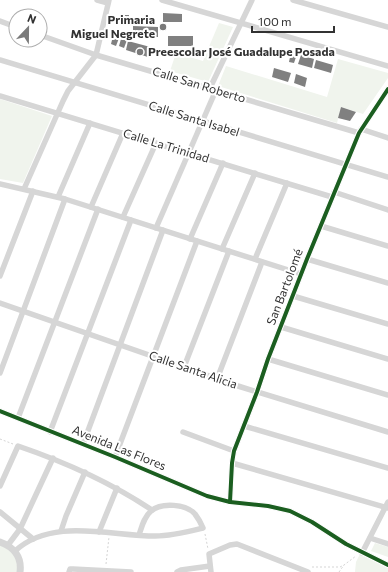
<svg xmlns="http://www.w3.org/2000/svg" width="388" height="572" viewBox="0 0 388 572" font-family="Commissioner,sans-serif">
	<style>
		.green { fill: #f0f4ed }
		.building { fill: #808080 }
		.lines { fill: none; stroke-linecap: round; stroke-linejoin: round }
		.path { stroke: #d5d5d5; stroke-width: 1; stroke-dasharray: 2 2; stroke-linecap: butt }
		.minor { stroke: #d6d6d6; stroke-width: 5.5 }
		.tertiary { stroke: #d6d6d6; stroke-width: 7 }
		.cycleway-casing { stroke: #fff; stroke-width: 6 }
		.cycleway { stroke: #1b5e20; stroke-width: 4 }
		.poi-dot { fill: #7a7a7a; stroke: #fff; stroke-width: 1.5 }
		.labels { text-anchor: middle; stroke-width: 4; stroke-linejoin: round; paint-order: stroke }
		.poi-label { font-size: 12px; font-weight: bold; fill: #323232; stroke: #fff; text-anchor: end }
		.street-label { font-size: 12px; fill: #323232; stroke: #fff }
	</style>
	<rect width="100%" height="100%" fill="#fff"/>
	<g class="green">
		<path d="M219,23L233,27L208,82L170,71L176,53L203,61Z"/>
		<path d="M338,59L388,73V78L363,114L341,107L337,123L218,86L226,66L327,97Z"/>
		<path d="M0,99L52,116L23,183L0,179Z"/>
		<path d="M375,543L388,547V557L371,551Z"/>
		<path d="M0,544C13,551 18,557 17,572H0Z"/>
		<path d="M360,554L388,566V572H355L356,562Z"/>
	</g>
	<g class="building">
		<path d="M163,13L182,14V22H163Z"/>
		<path d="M120,15H129V22L119,21Z"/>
		<path d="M133,26L158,27V37H133Z"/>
		<path d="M113,36L119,38L116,46L111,44Z"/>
		<rect x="168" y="36" width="25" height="10"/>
		<path d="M121,39L127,40L124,48L119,46Z"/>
		<path d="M128,41L154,48L151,58L126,50Z"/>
		<path d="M291,52L297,54L294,63L289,62Z"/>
		<path d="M301,55L314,59L312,68L298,64Z"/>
		<path d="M316,60L333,65L331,73L314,68Z"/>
		<path d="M274,68L291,73L288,82L272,77Z"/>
		<path d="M296,74L307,78L305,87L294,83Z"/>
		<path d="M341,107L356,112L350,121L338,118Z"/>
	</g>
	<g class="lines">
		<g class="path">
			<path d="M0,439L13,444"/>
			<path d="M205,534L208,549"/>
			<path d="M106,564L109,537"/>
			<path d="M312,567H340L344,565"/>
			<path d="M339,572L344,565L356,556"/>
		</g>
		<g class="minor">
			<path d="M97,0L108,3"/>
			<path d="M162,0L388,66"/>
			<path d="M293,0L388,27"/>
			<path d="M0,21L16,27"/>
			<path d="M40,35L96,55L359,133"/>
			<path d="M0,60L388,177"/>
			<path d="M210,88L252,0"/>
			<path d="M0,96L332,197"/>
			<path d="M361,129L388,138"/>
			<path d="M0,184L65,199L301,274"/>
			<path d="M24,189L63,101L68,91L96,55L109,0"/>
			<path d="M334,192L388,210"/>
			<path d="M58,197L90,123"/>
			<path d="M91,207L123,133"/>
			<path d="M123,217L156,143"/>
			<path d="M321,226L388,246"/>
			<path d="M156,228L216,90"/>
			<path d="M190,239L223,163"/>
			<path d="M222,249L255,173"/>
			<path d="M255,259L287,183"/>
			<path d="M307,259L388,283"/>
			<path d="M0,276L33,191"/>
			<path d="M293,296L388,324"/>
			<path d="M0,303L238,386L388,432"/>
			<path d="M281,327L388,359"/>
			<path d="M268,359L388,395"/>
			<path d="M184,367L229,251"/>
			<path d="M0,373L65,199"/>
			<path d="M217,379L262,262"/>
			<path d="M0,411L115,457L207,496L230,502L268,506L290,511L312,522L346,544L388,565"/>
			<path d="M18,418L98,209"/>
			<path d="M244,426L388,468"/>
			<path d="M50,432L131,220"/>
			<path d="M183,432L234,451"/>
			<path d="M83,444L163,230"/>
			<path d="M115,457L197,241"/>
			<path d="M232,463L388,508"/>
			<path d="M0,486L18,446C65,462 110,482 152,510"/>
			<path d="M230,502L232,463L234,451L257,392L268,359L307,259L359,133L388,89"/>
			<path d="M0,512L33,539"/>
			<path d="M61,531L66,516L85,472"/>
			<path d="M99,532L117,488"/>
			<path d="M370,538L388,544"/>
			<path d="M8,545L20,529L53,458"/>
			<path d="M15,551C52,517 110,536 155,536C172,536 187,532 203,528C201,523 198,518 195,514C186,504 162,502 151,511C144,517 142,526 139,535"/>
			<path d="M362,553L388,502"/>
			<path d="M69,572L70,569H73L131,572"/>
			<path d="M177,572L181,570L210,566"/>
			<path d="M211,572L209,554L230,545L237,544L308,572"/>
		</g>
		<path class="tertiary" d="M0,542C14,547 22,557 20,572"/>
		<g class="cycleway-casing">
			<g id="cycleway">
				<path d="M0,411L115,457L207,496L230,502L268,506L290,511L312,522L346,544L388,565"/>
				<path d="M230,502L232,463L234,451L257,392L268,359L307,259L359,133L388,89"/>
			</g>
		</g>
		<use href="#cycleway" class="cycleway"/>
	</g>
	<g class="poi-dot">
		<circle cx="163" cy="27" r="4"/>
		<circle cx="140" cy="52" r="4"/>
	</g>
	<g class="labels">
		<g class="poi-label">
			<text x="155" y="24">Primaria<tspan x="155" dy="14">Miguel Negrete</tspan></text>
			<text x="148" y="56" text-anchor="start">Preescolar José Guadalupe Posada</text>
		</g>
		<g class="street-label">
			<text transform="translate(199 85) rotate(17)" y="4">Calle San Roberto</text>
			<text transform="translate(194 119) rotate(17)" y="4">Calle Santa Isabel</text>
			<text transform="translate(166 146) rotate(17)" y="4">Calle La Trinidad</text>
			<text transform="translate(285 287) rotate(-69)" y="4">San Bartolomé</text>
			<text transform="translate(193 370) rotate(19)" y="4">Calle Santa Alicia</text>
			<text transform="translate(119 448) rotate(22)" y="4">Avenida Las Flores</text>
		</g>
	</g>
	<g transform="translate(28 28) rotate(22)"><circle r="19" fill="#ffffff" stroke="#adadad"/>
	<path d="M0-3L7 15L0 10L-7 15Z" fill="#7a7a7a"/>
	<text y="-6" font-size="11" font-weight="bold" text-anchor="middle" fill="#323232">N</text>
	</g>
	<path d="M252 26v6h82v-6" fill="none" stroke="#323232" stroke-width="2"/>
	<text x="258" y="26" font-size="12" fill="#323232" stroke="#ffffff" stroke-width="3" paint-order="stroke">100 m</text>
</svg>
